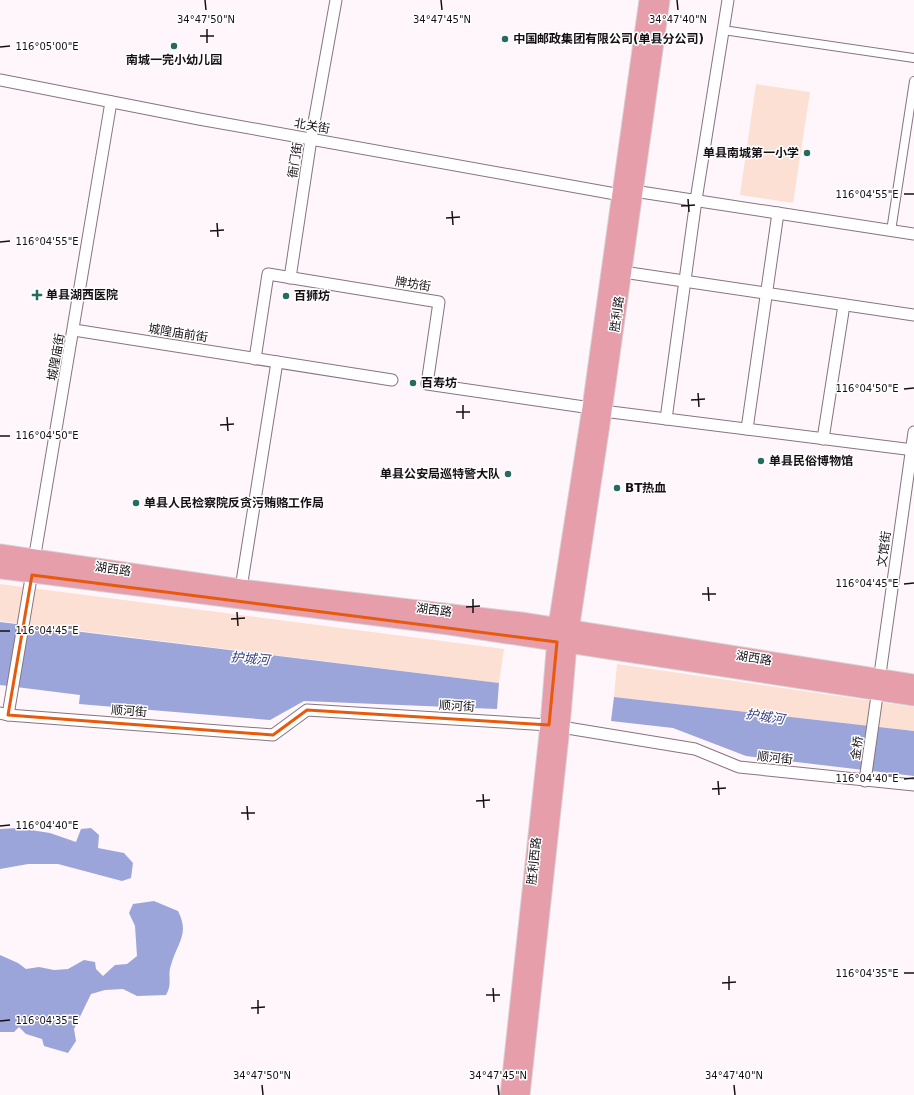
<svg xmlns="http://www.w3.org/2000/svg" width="914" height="1095" viewBox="0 0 914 1095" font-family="'DejaVu Sans','Noto Sans SC',sans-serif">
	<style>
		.green { fill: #fce0d4 }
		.water { fill: #9ba5da }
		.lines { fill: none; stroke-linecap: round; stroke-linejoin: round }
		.pedestrian-casing { stroke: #86747f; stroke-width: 10 }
		.minor-casing { stroke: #86747f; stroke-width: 13 }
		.primary-casing { stroke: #d5d4d5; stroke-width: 19 }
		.pedestrian { stroke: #fff; stroke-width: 8 }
		.minor { stroke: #fff; stroke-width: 11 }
		.primary { stroke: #e59eaa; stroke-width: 17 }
		.marked { fill: none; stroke: #e8590c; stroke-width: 3; stroke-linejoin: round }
		.ticks { fill: none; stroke: #161014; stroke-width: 1.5 }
		.poi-dot { fill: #256b5f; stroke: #fff; stroke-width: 1.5 }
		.labels { text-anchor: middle; stroke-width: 3; stroke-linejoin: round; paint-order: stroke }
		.poi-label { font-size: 12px; font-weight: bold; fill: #161014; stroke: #fff; text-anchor: start }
		.street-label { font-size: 12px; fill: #161014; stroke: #fff }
		.water-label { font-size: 13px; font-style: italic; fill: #3b4284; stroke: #fff }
		.ticks-label { font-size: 10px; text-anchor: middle; fill: #161014; stroke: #fff; stroke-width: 3; stroke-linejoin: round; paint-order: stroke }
	</style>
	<rect width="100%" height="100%" fill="#fef6fb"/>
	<g class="green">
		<path d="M756,84L810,92L793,203L740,195Z"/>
		<path d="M0,584L504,649L499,683L0,621Z"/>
		<path d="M617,664L914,707V731L614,697Z"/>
	</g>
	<g class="water">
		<path d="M0,622L499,683L497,709L304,701L270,720L79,704L80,695L0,685Z"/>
		<path d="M614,697L914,731V776L746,756L673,728L611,721Z"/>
		<path d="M18,828L50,833L76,842L81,829L91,828L99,835L98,848L124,853L133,863L131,878L122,881L58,864H28L0,869V829Z"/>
		<path d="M154,901L178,911C190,934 177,943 171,965C167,976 173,983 166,995L137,996L123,989L105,990L91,994L74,1029L76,1041L68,1053L44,1046L42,1039L26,1034L19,1027L14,1032H0V955L18,963L26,969L39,967L54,970L68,969L84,960L95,962L96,969L103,976L115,965L127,964L137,956L135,926L129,913L133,904Z"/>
	</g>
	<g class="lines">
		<g class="pedestrian-casing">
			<g id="pedestrian">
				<path d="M723,30L914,58"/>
				<path d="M891,231L914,81"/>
			</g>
		</g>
		<g class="minor-casing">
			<g id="minor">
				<path d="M0,80L199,119L621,195"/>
				<path d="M634,191L914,234"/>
				<path d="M623,272L914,315"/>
				<path d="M290,278L311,139L336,0"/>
				<path d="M74,330L392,380"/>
				<path d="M255,359L268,274L439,302L427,384L591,408"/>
				<path d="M603,411L914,450"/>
				<path d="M666,419L696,200L728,0"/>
				<path d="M747,429L778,213"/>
				<path d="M823,439L844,305"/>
				<path d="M241,588L277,362"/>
				<path d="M0,713L8,715L273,735L307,710L549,725L695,749L739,767L914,785"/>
				<path d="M8,715L111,102"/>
				<path d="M865,781L914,432"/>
			</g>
		</g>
		<g class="primary-casing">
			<g id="primary">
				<path d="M0,553L241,588L521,621L914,683"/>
				<path d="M0,570L449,626L914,697"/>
				<path d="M509,1095L549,725L557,626L591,408L648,0"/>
				<path d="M521,1095L561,727L568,644L603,411L661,0"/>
			</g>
		</g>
		<use href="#pedestrian" class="pedestrian"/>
		<use href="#minor" class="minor"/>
		<use href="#primary" class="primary"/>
	</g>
	<path class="marked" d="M32,575L557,642L549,725L307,710L273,735L8,715Z"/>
	<path class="ticks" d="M205,0L206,10M441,0L442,10M677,0L678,10M207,29V43M200,36H214M0,47L10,46M904,194H914M688,199L689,212M681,206L695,205M452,211L453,225M446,218L460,217M217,223L218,237M210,231L224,230M0,242L10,241M904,389L914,388M698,393L699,407M691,400L705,399M463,405V419M456,412H470M227,417L228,431M220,425L234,424M0,436H10M904,584L914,583M708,587L709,601M702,594H716M473,599V613M466,607L480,606M237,612L238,626M231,619L245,618M0,631H10M904,779L914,778M718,781L719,795M712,789L726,788M483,794L484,808M476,801L490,800M247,806L248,820M241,813H255M0,826L10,825M904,973H914M729,976V990M722,983L736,982M493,988L494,1002M486,995H500M258,1000V1014M251,1008L265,1007M0,1021L10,1020M262,1085L263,1095M498,1085L499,1095M734,1085L735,1095"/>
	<g class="poi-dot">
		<circle cx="505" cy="39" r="4"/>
		<circle cx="174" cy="46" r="4"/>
		<circle cx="807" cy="153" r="4"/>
		<path d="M35 289h4v4h4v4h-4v4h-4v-4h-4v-4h4z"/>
		<circle cx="286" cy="296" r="4"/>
		<circle cx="413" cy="383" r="4"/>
		<circle cx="761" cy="461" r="4"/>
		<circle cx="508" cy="474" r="4"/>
		<circle cx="617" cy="488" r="4"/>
		<circle cx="136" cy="503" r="4"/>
	</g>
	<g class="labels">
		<g class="poi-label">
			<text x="513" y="43">中国邮政集团有限公司(单县分公司)</text>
			<text x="174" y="64" text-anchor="middle">南城一完小幼儿园</text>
			<text x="799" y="157" text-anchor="end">单县南城第一小学</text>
			<text x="46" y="299">单县湖西医院</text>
			<text x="294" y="300">百狮坊</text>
			<text x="421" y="387">百寿坊</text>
			<text x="769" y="465">单县民俗博物馆</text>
			<text x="500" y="478" text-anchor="end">单县公安局巡特警大队</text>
			<text x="625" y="492">BT热血</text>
			<text x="144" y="507">单县人民检察院反贪污贿赂工作局</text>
		</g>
		<g class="street-label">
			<text transform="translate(312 126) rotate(10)" y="4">北关街</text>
			<text transform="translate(295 160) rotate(-81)" y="4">衙门街</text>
			<text transform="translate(413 284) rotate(9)" y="4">牌坊街</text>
			<text transform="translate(617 314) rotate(-82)" y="4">胜利路</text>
			<text transform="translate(178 333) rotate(9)" y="4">城隍庙前街</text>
			<text transform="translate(56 357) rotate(-80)" y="4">城隍庙街</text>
			<text transform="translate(884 549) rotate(-82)" y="4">文馆街</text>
			<text transform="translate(113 569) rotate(8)" y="4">湖西路</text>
			<text transform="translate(434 610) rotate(7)" y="4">湖西路</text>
			<text transform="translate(754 658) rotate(9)" y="4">湖西路</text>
			<text transform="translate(457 706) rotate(3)" y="4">顺河街</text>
			<text transform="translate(129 711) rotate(4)" y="4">顺河街</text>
			<text transform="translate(857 748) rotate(-82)" y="4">金桥</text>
			<text transform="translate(775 758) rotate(6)" y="4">顺河街</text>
			<text transform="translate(534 861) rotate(-84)" y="4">胜利西路</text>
		</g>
		<g class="water-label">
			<text transform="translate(250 658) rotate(5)" y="5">护城河</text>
			<text transform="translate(765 716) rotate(9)" y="5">护城河</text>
		</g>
	</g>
	<g class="ticks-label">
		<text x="206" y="23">34°47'50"N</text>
		<text x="442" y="23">34°47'45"N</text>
		<text x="678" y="23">34°47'40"N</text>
		<text x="47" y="50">116°05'00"E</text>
		<text x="867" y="198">116°04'55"E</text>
		<text x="47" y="245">116°04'55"E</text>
		<text x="867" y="392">116°04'50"E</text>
		<text x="47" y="439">116°04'50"E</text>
		<text x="867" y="587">116°04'45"E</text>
		<text x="47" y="634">116°04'45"E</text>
		<text x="867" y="782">116°04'40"E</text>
		<text x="47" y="829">116°04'40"E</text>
		<text x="867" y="977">116°04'35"E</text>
		<text x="47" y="1024">116°04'35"E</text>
		<text x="262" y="1079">34°47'50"N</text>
		<text x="498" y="1079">34°47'45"N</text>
		<text x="734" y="1079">34°47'40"N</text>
	</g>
</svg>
